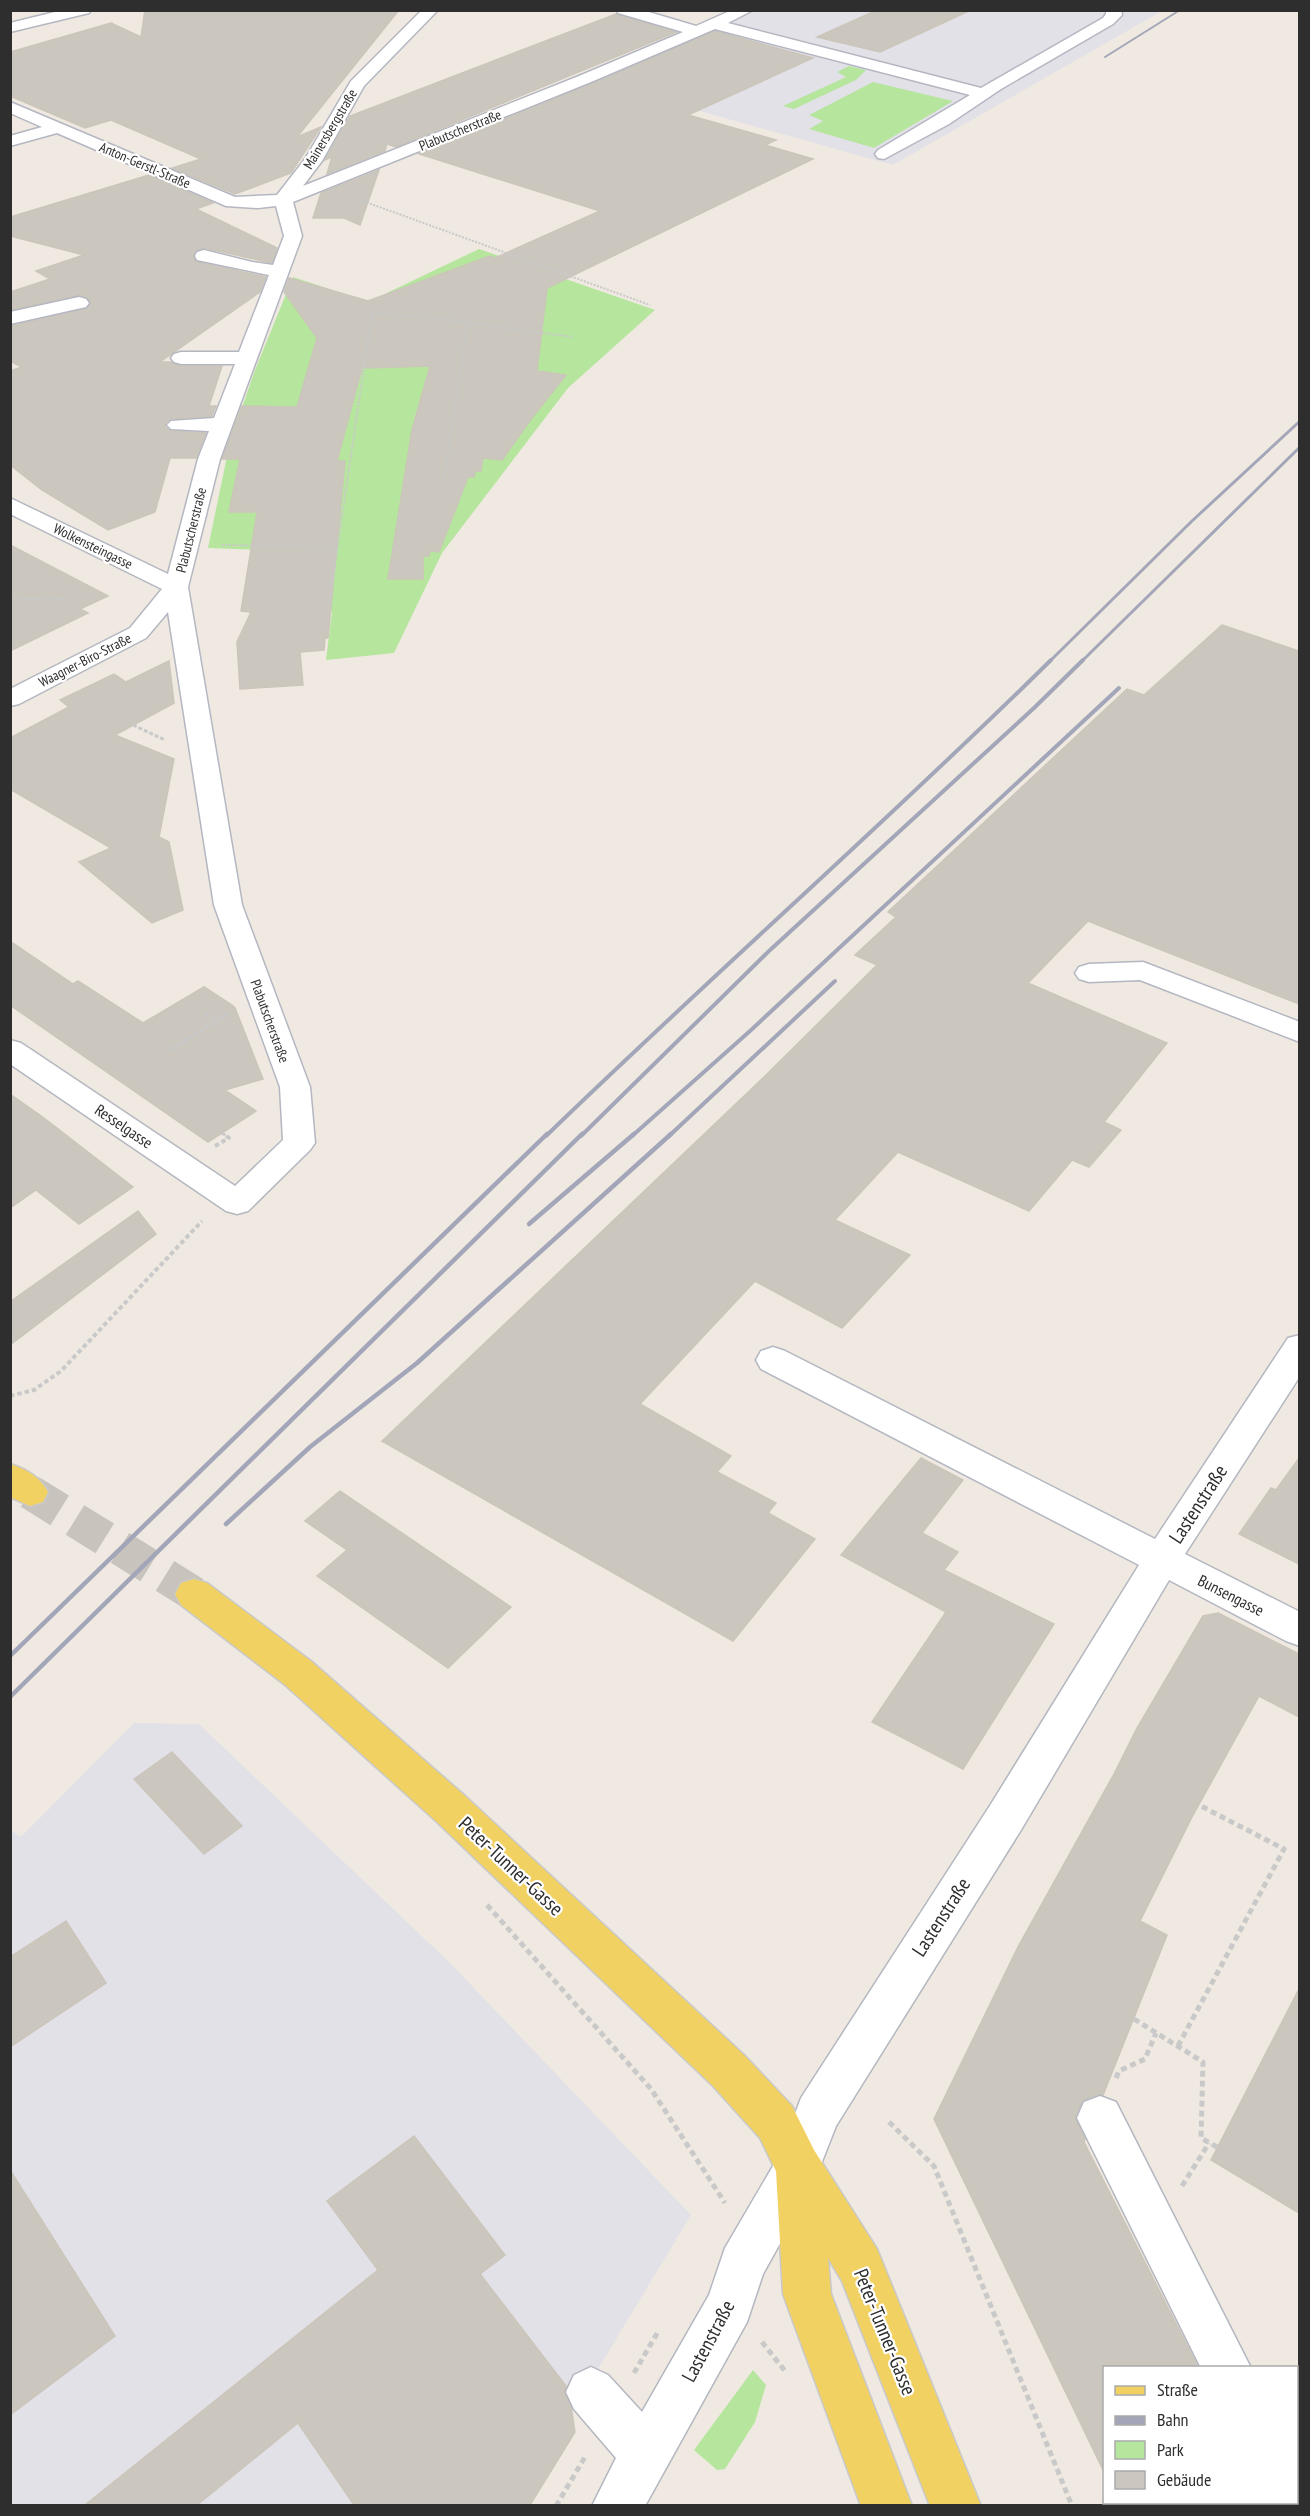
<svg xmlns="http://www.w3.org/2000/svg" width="1310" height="2516" viewBox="0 0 1310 2516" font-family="'PT Sans Narrow',sans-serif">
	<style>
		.industrial { fill: #e3e1e8 }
		.green { fill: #b6e59e }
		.building { fill: #cbc7bf; stroke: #cbc5ba; stroke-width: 1.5 }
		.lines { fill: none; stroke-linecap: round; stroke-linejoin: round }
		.major-tunnel { stroke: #c8c4bd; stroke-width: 35; stroke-dasharray: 35 18; stroke-linecap: butt }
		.minor-casing { stroke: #b4b7c1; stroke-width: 3 }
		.major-casing { stroke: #c9c9c9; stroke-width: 3 }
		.path-far3 { stroke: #c9c9c9; stroke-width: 2; stroke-dasharray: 2 1.5; stroke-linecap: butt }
		.path-far2 { stroke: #c9c9c9; stroke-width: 3; stroke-dasharray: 4 2; stroke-linecap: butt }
		.path-far1 { stroke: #c9c9c9; stroke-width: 4; stroke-dasharray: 4.5 3; stroke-linecap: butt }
		.path { stroke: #c9c9c9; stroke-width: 5; stroke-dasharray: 6 4; stroke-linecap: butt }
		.minor { fill: #fff; fill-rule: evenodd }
		.major { fill: #f2d163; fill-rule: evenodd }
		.rail-far3 { stroke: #a3a6b8; stroke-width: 2 }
		.rail-far2 { stroke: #a3a6b8; stroke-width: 3 }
		.rail-far1 { stroke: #a3a6b8; stroke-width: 4 }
		.rail { stroke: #a3a6b8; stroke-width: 4.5 }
		.labels { text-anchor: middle; stroke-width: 4.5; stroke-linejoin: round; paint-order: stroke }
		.far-street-label { font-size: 14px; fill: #2e2e2e; stroke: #fff }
		.street-label { font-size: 16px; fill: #2e2e2e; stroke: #fff }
		.near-street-label { font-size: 20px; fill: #2e2e2e; stroke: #fff }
	</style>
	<rect width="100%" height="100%" fill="#efe9e1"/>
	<g class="industrial">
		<path d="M749,11H1162L893,165L585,79Z"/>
		<path d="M134,1723L199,1724L449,1962L691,2215L516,2505H11L10,1830L21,1837Z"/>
	</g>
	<g class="green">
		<path d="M849,66L866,70L856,80L794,109L783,106L846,77L837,72Z"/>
		<path d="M873,82L953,101L874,148L809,129L823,121L809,115Z"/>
		<path d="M479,249L655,310L568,388L442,553L394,653L326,660L332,612L319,611L325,552L208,548L230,442L255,370L293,277L368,302Z"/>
		<path d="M753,2370L766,2385L755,2422L725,2469L717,2470L694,2450Z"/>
	</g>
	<g class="building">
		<path d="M145,10H399L297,137L321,127L291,173L235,194L172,168L201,159L111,120L85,128L10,96V52L111,23L141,37Z"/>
		<path d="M877,10H971L880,52L817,37Z"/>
		<path d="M616,14L676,32L396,147L387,144L385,151L327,174L332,157L325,160L350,116Z"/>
		<path d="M715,31L813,58L688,115L776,140L765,145L813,159L547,288L537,371L566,375L531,419L502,460L483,458L481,471H475L474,477H468L439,552L430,551L429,556H423V579H388L412,430L430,366L362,368L337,461H345L328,638H325L324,650L300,652L303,685L240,689L237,642L251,612L241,611L257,512H229L240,459H222L242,406L297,407L317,338L284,292L289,278L368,301L490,256L495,258L600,211L419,154Z"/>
		<path d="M379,170L360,225L344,218H313L321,193Z"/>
		<path d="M149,175L213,203L196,209L277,248L272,263L205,248L195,251L193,257L197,262L266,277L260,292L160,362H171L181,366H222L209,406H216L212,416L171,419L165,423V427L171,431L206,433L196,458H170L155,512L108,530L42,490L10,465V371L22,367L10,361V326L86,309L91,303L87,297L79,295L10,310V292L50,279L36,271L84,255L10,236V217Z"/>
		<path d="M10,545L108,596L80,609L88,613L10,651Z"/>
		<path d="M1222,625L1299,651V1004L1088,921L1028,983L1167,1043L1104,1122L1121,1130L1089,1167L1072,1160L1029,1211L898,1152L835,1220L910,1255L842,1328L755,1281L640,1404L731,1456L717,1472L776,1503L768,1513L815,1539L733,1641L382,1441L765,1076L877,965L855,955L896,917L888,912L1127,689L1144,695Z"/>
		<path d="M169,661L174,703L115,735L174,759L159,837L169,842L183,910L152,923L79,862L111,848L10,789V738L69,707L60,700L114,674L126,682Z"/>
		<path d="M10,941L73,984L78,981L143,1023L204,987L232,1005L235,1008L263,1079L225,1090L256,1111L208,1142L10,1005Z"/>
		<path d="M10,1094L44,1118L133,1187L79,1224L36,1190L10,1208Z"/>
		<path d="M138,1211L156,1234L10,1345V1302Z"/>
		<path d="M921,1458L963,1480L922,1533L958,1552L944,1570L1054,1624L963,1769L872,1722L946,1612L841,1555Z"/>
		<path d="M1299,1458V1564L1239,1534L1271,1488L1276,1490Z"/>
		<path d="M340,1491L511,1607L448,1668L317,1576L347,1550L305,1521Z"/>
		<path d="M1218,1613L1299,1654V1717L1259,1696L1192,1817L1140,1921L1167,1935L1103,2095L1099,2094L1083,2100L1075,2117L1085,2139L1084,2142L1198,2367H1104V2472L934,2119L1019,1945L1114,1774L1137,1728L1203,1616Z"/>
		<path d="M172,1752L242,1826L204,1854L134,1779Z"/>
		<path d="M66,1921L106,1983L10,2047V1957Z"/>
		<path d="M1299,1989V2213L1211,2160Z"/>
		<path d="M414,2136L505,2255L480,2274L566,2386L564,2393L571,2407L575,2432L530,2505H354L298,2423L197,2505H85L378,2270L327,2201Z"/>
		<path d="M10,2170L115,2336L10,2415Z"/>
	</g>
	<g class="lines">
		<path class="major-tunnel" d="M30,1492L194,1594"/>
		<g class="minor-casing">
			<g id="minor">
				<path d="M63,10H91L89,13L10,32V23Z"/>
				<path d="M422,10H438L364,86L322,161L303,186L579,76L683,32L618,13L616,10H642L696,26L732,10H753L728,23L981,88L1103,18L1106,14V10H1121L1122,15L1113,24L1001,89L949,124L884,159L878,158L875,154L878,150L970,95L715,29L591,82L293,202L302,236L220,459L188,587L242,905L310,1087L315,1143L310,1150L248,1211L237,1214L226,1211L10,1064V1040L21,1043L235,1186L283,1140L280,1087L214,905L168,612L146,638L19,704L10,706V689L130,628L162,589L10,514V498L168,574L198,459L209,431L171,429L167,425L171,421L214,418L235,364H181L174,362L171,358L174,354L181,352H239L269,275L197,260L195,256L197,252L204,250L252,262L273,265L284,236L276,206L258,208L226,206L57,133L10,146V136L42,127L10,113V102L235,197L277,195L305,159L351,81Z"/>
				<path d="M79,297L86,299L89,303L86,307L10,324V312Z"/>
				<path d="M1143,962L1300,1022V1042L1140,980L1089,982L1079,979L1075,973L1079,967L1089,964Z"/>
				<path d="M1300,1335V1376L1185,1554L1300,1612V1646L1286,1641L1169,1580L1021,1830L836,2126L814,2182L763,2274L747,2322L645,2506H592L616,2458L574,2409L566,2392L574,2375L591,2367L608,2375L642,2412L709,2295L725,2248L780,2154L801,2098L991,1804L1139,1565L761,1369L756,1360L761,1351L773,1347L785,1351L1155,1539L1288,1338Z"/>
				<path d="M1100,2096L1116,2102L1251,2368H1201L1077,2118L1084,2102Z"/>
				<path d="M1296,2477L1300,2478V2506H1270V2502H1296Z"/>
			</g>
		</g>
		<g class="major-casing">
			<g id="major">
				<path d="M10,1464C26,1469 40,1477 48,1492L43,1502L30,1506L10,1497Z"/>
				<path d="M194,1579L207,1583L312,1662L465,1796L745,2056L792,2106L814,2150L877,2249L981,2506H930L842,2281L828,2258L831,2294L912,2506H861L783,2294L776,2171L760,2138L713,2086L437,1822L284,1684L181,1605L175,1594L181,1583Z"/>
			</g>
		</g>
		<g class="path-far3">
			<path d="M360,200L650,305"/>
			<path d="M444,479L468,322"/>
			<path d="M222,545L338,547"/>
			<path d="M10,599H67"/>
			<path d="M329,604L372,313L428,317L573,337"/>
		</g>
		<g class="path-far2">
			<path d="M133,725L165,740"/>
			<path d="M206,1014L217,1021"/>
			<path d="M169,1051L229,1013"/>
			<path d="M222,1133L226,1136"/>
		</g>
		<g class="path-far1">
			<path d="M215,1146L229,1138L224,1134"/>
			<path d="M10,1396L34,1390L61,1371L202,1221"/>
		</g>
		<g class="path">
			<path d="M487,1905L651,2089L725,2203"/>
			<path d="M1134,2019L1203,2062L1201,2138L1217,2147"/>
			<path d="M1178,2046L1284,1849L1199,1805"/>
			<path d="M1116,2078L1119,2071L1145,2059L1156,2033"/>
			<path d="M889,2122L934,2166L1072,2506"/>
			<path d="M1182,2186L1209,2143"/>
			<path d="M762,2342L785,2371"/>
			<path d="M634,2373L659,2330"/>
			<path d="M556,2506L585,2457"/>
		</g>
		<use href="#minor" class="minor"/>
		<use href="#major" class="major"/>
		<path class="rail-far3" d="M1105,57L1180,10"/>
		<g class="rail-far2">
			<path d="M1049,662L1192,521L1300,421"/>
			<path d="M1081,662L1300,447"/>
		</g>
		<g class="rail-far1">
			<path d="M546,1136C712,975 886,823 1051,660"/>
			<path d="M581,1136L769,951L1034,708L1083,660"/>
			<path d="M632,1136L750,1031L1119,688"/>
			<path d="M669,1136L835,981"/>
		</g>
		<g class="rail">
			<path d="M529,1224L634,1134"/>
			<path d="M226,1524L310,1447L417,1363L671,1134"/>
			<path d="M10,1656L547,1134"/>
			<path d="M10,1697L582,1134"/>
		</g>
	</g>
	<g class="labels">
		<g class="far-street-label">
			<text transform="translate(330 129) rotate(-59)" y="5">Mainersbergstraße</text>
			<text transform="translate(460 130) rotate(-22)" y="5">Plabutscherstraße</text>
			<text transform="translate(145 165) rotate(23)" y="5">Anton-Gerstl-Straße</text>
			<text transform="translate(191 530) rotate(-76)" y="5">Plabutscherstraße</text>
			<text transform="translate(93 546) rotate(26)" y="5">Wolkensteingasse</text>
			<text transform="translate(85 660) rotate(-27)" y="5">Waagner-Biro-Straße</text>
			<text transform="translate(270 1021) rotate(70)" y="5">Plabutscherstraße</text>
		</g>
		<g class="street-label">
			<text transform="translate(124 1126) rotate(34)" y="6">Resselgasse</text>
			<text transform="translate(1231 1595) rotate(27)" y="6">Bunsengasse</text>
		</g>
		<g class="near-street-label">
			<text transform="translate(1198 1504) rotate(-57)" y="7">Lastenstraße</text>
			<text transform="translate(511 1866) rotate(43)" y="7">Peter-Tunner-Gasse</text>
			<text transform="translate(941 1917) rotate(-57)" y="7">Lastenstraße</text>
			<text transform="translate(885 2332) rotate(68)" y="7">Peter-Tunner-Gasse</text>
			<text transform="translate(708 2341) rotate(-62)" y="7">Lastenstraße</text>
		</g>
	</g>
	<rect width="1310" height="2516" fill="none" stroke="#2e2e2e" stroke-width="24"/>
	<rect x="1103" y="2366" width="195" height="138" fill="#ffffff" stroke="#ababab" stroke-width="1.5"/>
	<rect x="1115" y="2386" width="30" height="9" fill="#f2d163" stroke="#ababab" stroke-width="1.5"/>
	<text x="1157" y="2396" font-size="18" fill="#2e2e2e">Straße</text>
	<rect x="1115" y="2416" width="30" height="9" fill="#a3a6b8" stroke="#ababab" stroke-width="1.5"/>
	<text x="1157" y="2426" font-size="18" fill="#2e2e2e">Bahn</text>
	<rect x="1115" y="2441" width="30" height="18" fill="#b6e59e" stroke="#ababab" stroke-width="1.5"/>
	<text x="1157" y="2456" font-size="18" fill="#2e2e2e">Park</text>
	<rect x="1115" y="2471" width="30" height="18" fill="#cbc7bf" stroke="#ababab" stroke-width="1.5"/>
	<text x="1157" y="2486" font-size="18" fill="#2e2e2e">Gebäude</text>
</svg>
